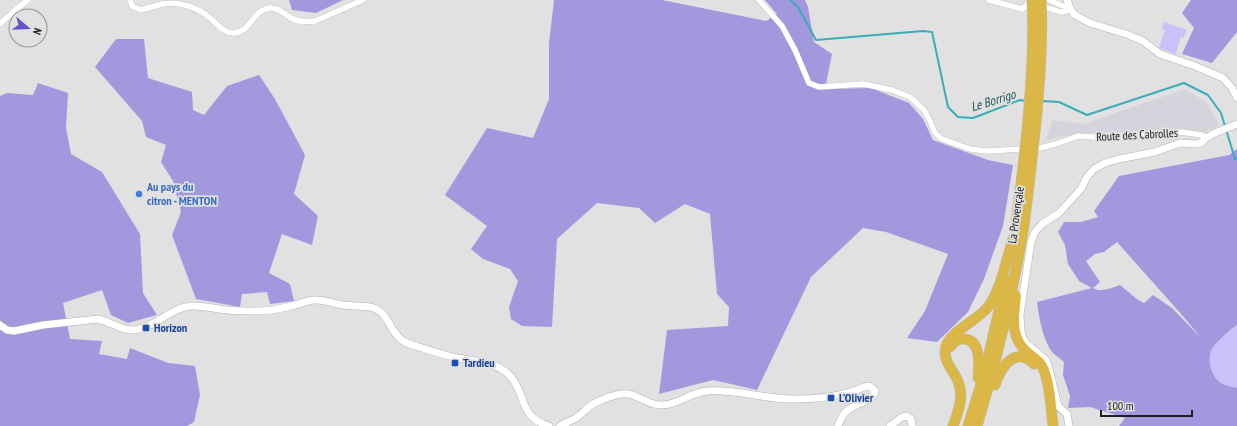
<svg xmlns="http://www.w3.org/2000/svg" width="1237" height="426" viewBox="0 0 1237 426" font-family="'PT Sans Narrow',sans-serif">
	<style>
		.built { fill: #d5d4dd }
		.green { fill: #c8c1fa }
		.forest { fill: #a298de; fill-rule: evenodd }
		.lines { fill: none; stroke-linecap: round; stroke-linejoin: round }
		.stream { stroke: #3badb9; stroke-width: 2 }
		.minor-casing { stroke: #b2b2b4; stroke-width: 6 }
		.tertiary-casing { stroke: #b2b2b4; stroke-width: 8 }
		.motorway-casing { stroke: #bcbcbc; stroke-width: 11 }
		.minor { stroke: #fff; stroke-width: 5.5 }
		.tertiary { stroke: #fff; stroke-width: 7 }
		.motorway { stroke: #dab747; stroke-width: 10 }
		.motorway-bridge-casing { stroke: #bcbcbc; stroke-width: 11; stroke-linecap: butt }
		.motorway-bridge { stroke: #dab747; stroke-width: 10 }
		.shop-dot { fill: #3f7fe0; stroke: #e1e1e2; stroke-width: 1.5 }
		.transit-dot { fill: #1a4fb4; stroke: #e1e1e2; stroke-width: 1.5 }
		.labels { text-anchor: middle; stroke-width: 3.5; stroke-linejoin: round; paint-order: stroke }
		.street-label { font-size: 12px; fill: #202020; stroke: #e1e1e2 }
		.shop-label { font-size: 12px; font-weight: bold; fill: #366cbe; stroke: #e1e1e2; text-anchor: start }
		.transit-label { font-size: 12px; font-weight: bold; fill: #164399; stroke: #e1e1e2; text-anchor: start }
		.water-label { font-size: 13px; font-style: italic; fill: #25555b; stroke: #e1e1e2 }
	</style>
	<rect width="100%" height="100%" fill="#e1e1e2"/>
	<path class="built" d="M1185,89L1206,102L1219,125L1206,132H1139L1077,134L1046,140L1052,120L1083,124Z"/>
	<g class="green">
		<path d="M1164,22L1187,30L1184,37L1181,36L1176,54L1159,48L1165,30L1162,29Z"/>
		<path d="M1237,325V388C1233,387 1229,386 1225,385C1212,380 1207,363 1211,351C1213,345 1231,328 1237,325Z"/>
	</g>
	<g class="forest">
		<path d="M289,0H343L316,13L292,10Z"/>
		<path d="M554,0H662L766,21L777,14L765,0H805L808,7L814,42L832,54L825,89L871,88L909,103L923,119L933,140L988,160L1013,165L1003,226L984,279L968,312L937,342L907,338L925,311L948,254L886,232L863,228L811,277L757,390L713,380L659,394L667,330L728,326L729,307L717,294L710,214L685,204L655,223L639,208L597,203L557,239L552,327L522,326L511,319L509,307L518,281L510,269L483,259L471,249L487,226L445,195L487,128L533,138L549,99V43Z"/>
		<path d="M1191,0H1237V32L1212,63L1182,54L1194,28L1182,13Z"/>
		<path d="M116,39H144L148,78L192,92L193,110L204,115L227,86L259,75L275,99L305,155L294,194L318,216L312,245L282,234L269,273L290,284L294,301L270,304L267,292L242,294L240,307L196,299L172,235L181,212L173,181L161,162L166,145L146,137L142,121L95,67Z"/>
		<path d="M38,83L68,93L66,128L71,154L102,172L140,234L143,293L157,315L128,323L111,315L102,290L63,303L70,339L102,341L99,354L127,359L130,348L168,363L195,366L200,395L194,422L187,426H0V96L7,93L33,95Z"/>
		<path d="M1237,149V325C1231,328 1213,345 1211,351C1207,363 1212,380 1225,385C1229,386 1233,387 1237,388V426H1119L1125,418L1090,407L1068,408L1070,396L1063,375L1064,362C1061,359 1057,357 1054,354C1043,342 1039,317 1037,302L1092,288L1079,281L1068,264L1065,245L1058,232L1064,222H1081L1098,217L1094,211L1119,176L1229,155ZM1117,242L1182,315L1202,339L1172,308L1153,295L1144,303L1138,300L1120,285C1111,288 1102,293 1093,288L1100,282L1086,261L1095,254L1104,252Z"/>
	</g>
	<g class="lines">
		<g class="stream">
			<path d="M790,0L798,7L816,40L923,31L932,32L948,107L958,117L973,118L1020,100L1026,101"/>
			<path d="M1042,101L1059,102L1087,115L1184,83L1208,95L1221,113L1235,159L1237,158"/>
		</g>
		<g class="minor-casing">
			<g id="minor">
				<path d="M130,0L132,6L141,10C148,8 155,6 162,4C178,1 198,7 210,18C217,23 223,33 233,33C249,34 253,10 269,8C278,7 284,14 291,18C298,22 307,22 315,21L363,0"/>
				<path d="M759,0L782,26L795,50L809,83L819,87L863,84L892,90L910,97L924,110L930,121L935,133L942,139L970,149L987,151L1040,148L1059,143L1078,136L1109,138L1181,132L1202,135L1206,138"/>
				<path d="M989,0L1022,9L1027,5L1045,7L1061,12L1071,10"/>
				<path d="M1049,0L1063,6H1069"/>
				<path d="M0,24L14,11L28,0"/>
			</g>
		</g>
		<g class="tertiary-casing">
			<g id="tertiary">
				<path d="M1067,0L1071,10L1075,15L1090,23L1126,34L1143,41L1160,54L1195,66L1223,78L1232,88L1237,98"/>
				<path d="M0,325L7,330L14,331L43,325L98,319C111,322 122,331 135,330C156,327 170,308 191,306C202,305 215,309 227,310C238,311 249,311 260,311C272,311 284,308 295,305C301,303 307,301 313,300C323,299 332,303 342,305C351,306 361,306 370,307C390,311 389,334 405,342C409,344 415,346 419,347C432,351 444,355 457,358C474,361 498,362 510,376C527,394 518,417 549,426"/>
				<path d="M560,426C565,423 571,421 576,418C582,414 587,408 593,404C601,400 612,395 622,394C637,392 647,406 662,405C679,405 692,391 708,391C738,389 767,400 796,399C814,399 833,397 850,392C856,391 862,387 868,386C871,386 873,389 875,391C873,402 856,403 848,410C843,414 840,420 838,426"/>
				<path d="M890,426L902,417L907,416L911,419L912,426"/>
				<path d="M1069,426L1067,414L1058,406L1049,368L1046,360L1027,344L1023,339L1021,331L1020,315L1031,242L1035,232L1042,224L1059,213L1081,189L1087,177L1094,169L1105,163L1119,159L1155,152L1180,143L1196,144L1201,143L1206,138L1215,133L1237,124"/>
			</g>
		</g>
		<g class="motorway-casing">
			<g id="motorway">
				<path d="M1016,296C1014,314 1010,334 1024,349C1029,355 1037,358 1042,366C1050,380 1051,409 1053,426"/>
				<path d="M950,347C953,343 957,339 962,339C982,338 979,366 978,378"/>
				<path d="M995,385C1001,367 1015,345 1034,364"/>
				<path d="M953,426C957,414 963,401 960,388C958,373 941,363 946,346C951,331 978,320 988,307C1000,292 1007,258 1013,239"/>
				<path d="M968,426L985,371L1006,279"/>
				<path d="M977,426C997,360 1013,293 1024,225"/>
			</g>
		</g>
		<use href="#minor" class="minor"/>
		<use href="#tertiary" class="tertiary"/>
		<use href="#motorway" class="motorway"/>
		<g class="motorway-bridge-casing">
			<g id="motorway-bridge">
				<path d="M1016,223C1021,185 1026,146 1029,107C1032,72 1034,36 1032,0"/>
				<path d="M1024,225C1029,188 1033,150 1037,113C1040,75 1043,38 1041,0"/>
			</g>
		</g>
		<use href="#motorway-bridge" class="motorway-bridge"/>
	</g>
	<circle class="shop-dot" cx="139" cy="194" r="4"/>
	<g class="transit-dot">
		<rect x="142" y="324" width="8" height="8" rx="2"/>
		<rect x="451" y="359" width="8" height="8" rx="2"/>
		<rect x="827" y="394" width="8" height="8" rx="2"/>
	</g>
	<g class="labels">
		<g class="street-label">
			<text transform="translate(1137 135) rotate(-3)" y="4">Route des Cabrolles</text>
			<text transform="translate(1016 215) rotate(-82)" y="4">La Provençale</text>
		</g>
		<g class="shop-label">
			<text x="147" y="191">Au pays du<tspan x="147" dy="14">citron - MENTON</tspan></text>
		</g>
		<g class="transit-label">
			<text x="154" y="332">Horizon</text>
			<text x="463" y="367">Tardieu</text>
			<text x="839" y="402">L'Olivier</text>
		</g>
		<g class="water-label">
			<text transform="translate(993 100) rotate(-17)" y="5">Le Borrigo</text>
		</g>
	</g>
	<g transform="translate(28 28) rotate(109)"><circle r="19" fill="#e1e1e2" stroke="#949494"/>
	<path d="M0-3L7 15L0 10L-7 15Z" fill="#6751ca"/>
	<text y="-6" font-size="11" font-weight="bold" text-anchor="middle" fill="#202020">N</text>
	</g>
	<path d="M1101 410v6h91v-6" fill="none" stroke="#202020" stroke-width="2"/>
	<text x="1107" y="410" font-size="12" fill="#202020" stroke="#e1e1e2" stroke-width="3" paint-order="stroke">100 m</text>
</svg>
